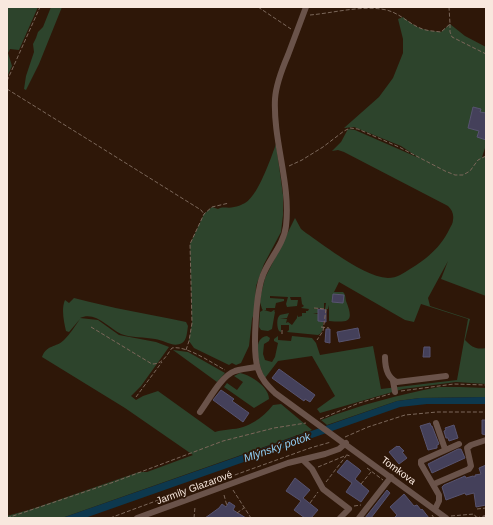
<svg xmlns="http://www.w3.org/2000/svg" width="493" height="525" viewBox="0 0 493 525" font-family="Helvetica,sans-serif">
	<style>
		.green { fill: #2d442c }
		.water { fill: #0d384e }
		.building { fill: #44405a; stroke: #57536f }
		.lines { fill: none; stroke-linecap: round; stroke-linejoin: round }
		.path { stroke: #7b675a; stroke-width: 1; stroke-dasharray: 4 2; stroke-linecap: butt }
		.minor { stroke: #6a534a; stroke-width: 6 }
		.labels { text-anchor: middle; stroke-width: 3.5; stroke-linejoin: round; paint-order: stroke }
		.street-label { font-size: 10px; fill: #f8e8de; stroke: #2e1708 }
		.water-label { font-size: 11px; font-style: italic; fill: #8fcef5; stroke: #2e1708 }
	</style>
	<rect width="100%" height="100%" fill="#2e1708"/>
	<g class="green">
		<path d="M7,7H38L19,50L10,49L8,53L12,66L7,77Z"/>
		<path d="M51,7H62L39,64L26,90L24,89L26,76L34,52L33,44L36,38L38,32L43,27Z"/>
		<path d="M403,17C418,29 423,30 441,32L450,24L465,36L486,47V145L482,157L486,156V296L441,279L448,261L428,298L430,306L470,319L465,340C472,347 476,350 486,348V384L456,382L403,389L320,413L317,409L335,396L312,356L278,361L265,378C260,369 250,338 267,336L270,338L269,341L264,344L263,354L265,360L272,362L275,357L278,343L274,341V339L278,336V340L291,341L292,336L312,338L316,343L320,355L373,346L381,389L457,380L468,319L421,304L414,322L405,320L339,282L334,292H343C346,295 345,297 346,301C354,321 350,323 329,321V305L328,309H325L326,303H324V308H313L318,309V313H313L318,314V321L323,322C323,327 324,332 318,335L287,332L289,330V325H281V332L279,331C277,328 276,318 280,315C282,314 287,314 289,313L287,318H280L287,319L286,323L288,322L292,325L297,318V315L298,317L302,316V313H306V311H308L309,309L301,308L304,306L302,304L301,297H290L291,300H298L297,306L287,307L286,304L288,297L270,296V298L284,299V301L276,303L275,308H266V310H264L271,312L274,310H275L274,311L275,312L272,329L268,331L261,330L259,327L260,312L263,310L262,309L260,302L261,294L265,278L295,218L301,229L306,233C327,247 364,277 388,278C397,278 404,273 410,269C428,258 441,247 450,228C451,226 453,223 453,220C454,214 452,210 448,206L344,152L338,150L332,151L341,142L348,129L355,130L419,158L401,146L359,129L354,127L344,128L379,97L393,78L403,53V39L398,19Z"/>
		<path d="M276,144L283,195V215L281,232L264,264L256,286L255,310L252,319L249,346L241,363L236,365L232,363L229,365L194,348L189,341L192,323L190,244L204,214L212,207L218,209C223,206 228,209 234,207C237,207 243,204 245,203C258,196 271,158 276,144Z"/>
		<path d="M74,298C111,308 148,314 186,322L188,326C187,332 187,340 182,343C173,348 164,340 155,339C145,337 131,338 121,334C108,328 96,311 80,318L98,320L119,335L156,342L169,347L141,386L131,396L136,400L143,396L158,391L215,432C224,429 234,430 243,427C255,423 265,415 273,405L281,404L312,430L62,518H7V516L32,509L139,472H147L193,455L125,408L42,357C47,344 56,348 64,340C70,334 75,326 80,319L69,332L66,331C64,322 61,309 65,300L69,303Z"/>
		<path d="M173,350L188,352L225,373L217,382Z"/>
		<path d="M240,373C251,375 269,387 269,399L254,408L224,387L227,383L237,390L243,382L234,376Z"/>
		<path d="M439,387H460L486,388V397L420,398L397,401L327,425L321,420C360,405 397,395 439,387Z"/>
	</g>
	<path class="water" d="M486,397V404H427L400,407L85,518H62L397,401L420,398Z"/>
	<g class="building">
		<path d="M473,107L481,109L480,112L486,113V140L477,137L479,131L468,128Z"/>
		<path d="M333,294L344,295L343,303L332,302Z"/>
		<path d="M318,309L326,310V322L318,321Z"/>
		<path d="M358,328L360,338L339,342L337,332Z"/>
		<path d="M326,329H330V343L325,342Z"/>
		<path d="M424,347H430V357H423Z"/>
		<path d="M279,369L315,395L310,402L305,399L304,401L272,378Z"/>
		<path d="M221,390L234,399L232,401L249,413L243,422L213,400Z"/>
		<path d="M482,420H486V435L482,434Z"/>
		<path d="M430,423L431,426H432L439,444L437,445V448L428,450L420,426Z"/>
		<path d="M454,425L458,438L449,441L448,438H446L444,431L446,430L445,428Z"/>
		<path d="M397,446L398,447L399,446L404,451L402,452L407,458L399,464L389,452Z"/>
		<path d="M458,449H461L465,458L432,473L428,464Z"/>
		<path d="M347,460L359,469L361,471L355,479L369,491L361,502L346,492L352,483L337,472Z"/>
		<path d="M486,465V505L476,507L474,493L466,495L465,493L446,500L442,487L444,485L465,476L466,478L473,476L475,477V475L481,474L479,468Z"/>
		<path d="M295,478L310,490L303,498L318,510L311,518H305L294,510L301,501L286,491Z"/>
		<path d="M387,490L390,493L371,518H365Z"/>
		<path d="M404,494L414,506L417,505L421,510L422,509L429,518H394L397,515L390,507Z"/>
		<path d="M229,502L235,506L233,510L246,518H205L219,508L222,504L226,507Z"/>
	</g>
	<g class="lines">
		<g class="path">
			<path d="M258,7L291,29"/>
			<path d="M310,15C333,13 358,6 381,9C398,11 406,22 420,28C426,31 434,31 441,32L450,24L449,7"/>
			<path d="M450,24V32L452,37L486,54"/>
			<path d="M7,81L40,7"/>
			<path d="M7,89L201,210L204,214"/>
			<path d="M289,166L302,160L323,147L344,131L350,128L358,129L399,147L445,171L455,175H463L470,171L478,160L486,156"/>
			<path d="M314,308L326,309L323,331L317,340"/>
			<path d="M91,327L152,364C163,364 166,356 172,348C186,345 212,363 225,370"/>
			<path d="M321,327L329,328"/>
			<path d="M282,334V330"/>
			<path d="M186,350L189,341L192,323L190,244L204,214L212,207L229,203"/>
			<path d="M401,391L454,384L486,385"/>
			<path d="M136,397L162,362"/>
			<path d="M320,419L359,403L390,394"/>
			<path d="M345,437L368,427L405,415L437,412H486"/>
			<path d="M318,467L347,455L350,456"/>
			<path d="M367,468L383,480"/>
			<path d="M326,482L346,456"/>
			<path d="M361,484L371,472"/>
			<path d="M233,490L251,518"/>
			<path d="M224,495L227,506"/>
			<path d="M310,503L318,492"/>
			<path d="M354,506L361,505"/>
			<path d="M477,509L486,508"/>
			<path d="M237,513L244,508"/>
			<path d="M432,515L434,518"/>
			<path d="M451,516L474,514L476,517H480"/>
			<path d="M7,518L114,482L223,441L274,428L306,423"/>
			<path d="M110,518L172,495L232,476L310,448L331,442"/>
			<path d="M194,518L195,507"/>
		</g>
		<g class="minor">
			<path d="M306,7C300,23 294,39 288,55C282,69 276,84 275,99C273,141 291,184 286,226C284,244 269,259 263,275C256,292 252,352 258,369C261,379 268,386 275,393L446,518"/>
			<path d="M385,357C385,366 387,378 397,382L446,376"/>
			<path d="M393,381L395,392"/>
			<path d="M200,412C209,400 221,376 235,371C242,369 250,368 257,367"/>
			<path d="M436,423L445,449"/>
			<path d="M303,460L312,469L323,489L349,509L340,518"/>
			<path d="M434,484L469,469L471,466L467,448L471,445L486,440"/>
			<path d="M435,509L439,501V495L421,464V461L459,444"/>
			<path d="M137,518L288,463L325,454L339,449L346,443"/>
			<path d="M359,518L391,477"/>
			<path d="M485,518H486"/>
		</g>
	</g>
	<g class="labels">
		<g class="street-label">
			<text transform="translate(399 470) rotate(36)" y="4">Tomkova</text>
			<text transform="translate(194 487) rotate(-20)" y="4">Jarmily Glazarové</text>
		</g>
		<g class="water-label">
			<text transform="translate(277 447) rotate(-19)" y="4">Mlýnský potok</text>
		</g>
	</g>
	<rect width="493" height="525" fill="none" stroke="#f8e8de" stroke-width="16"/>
</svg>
